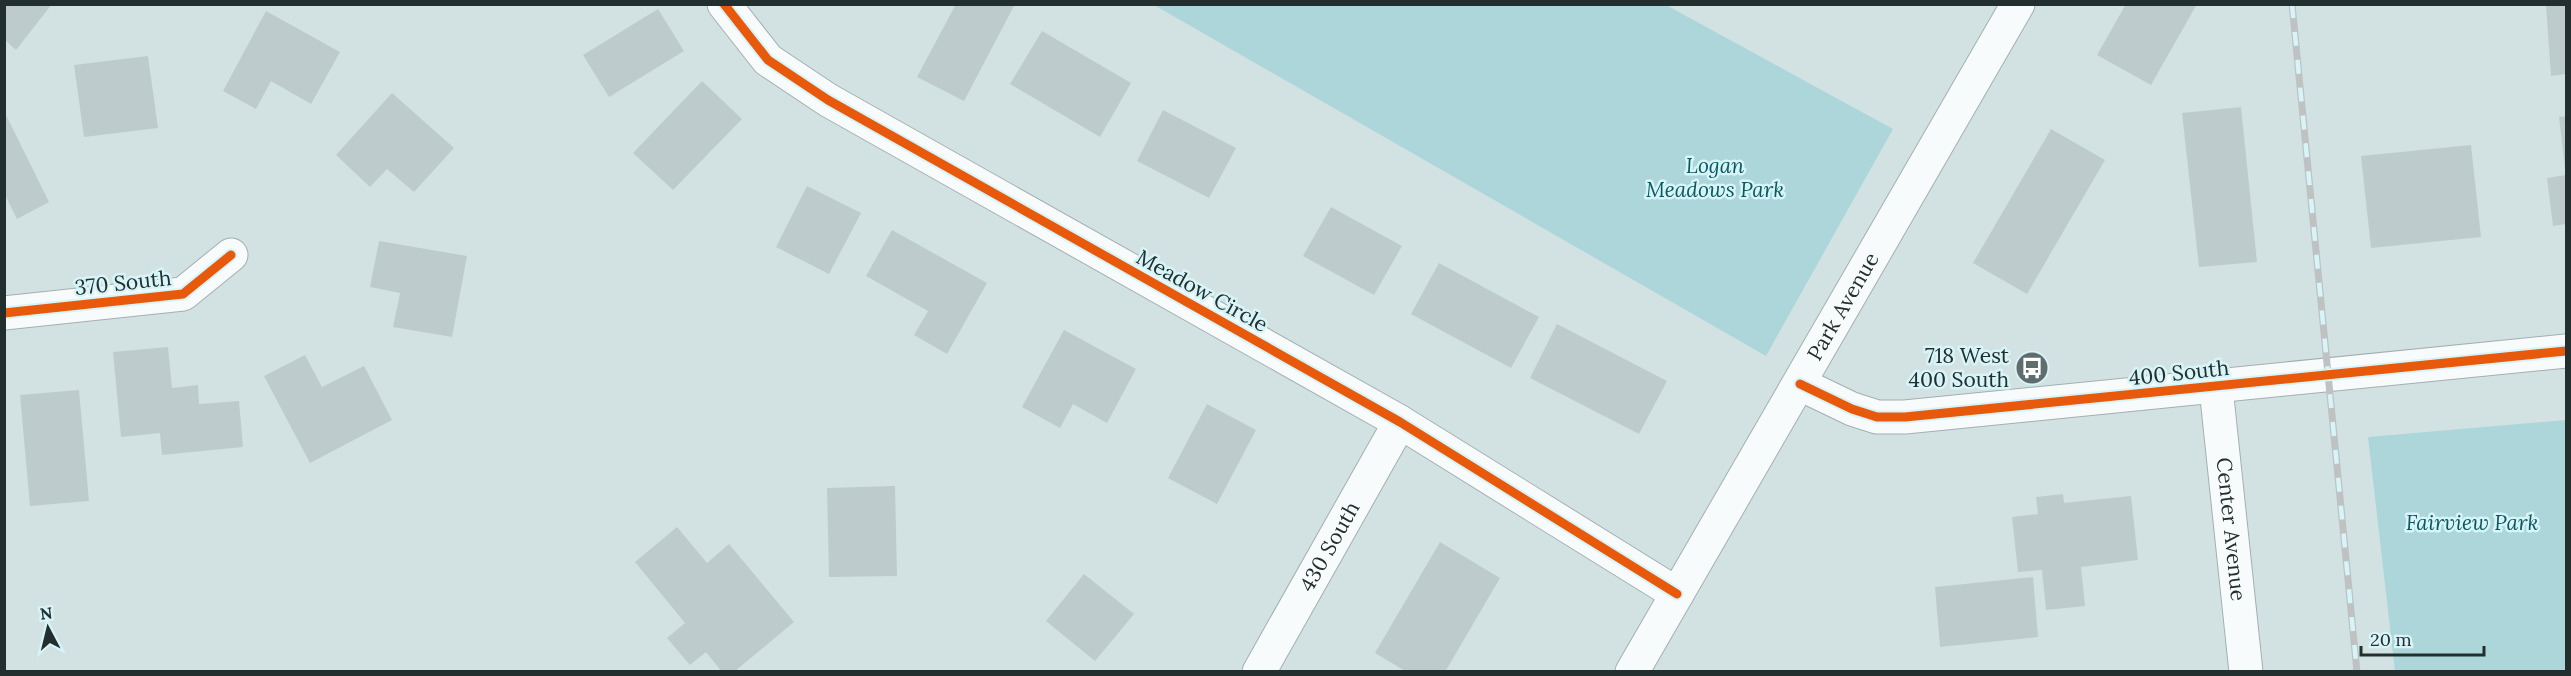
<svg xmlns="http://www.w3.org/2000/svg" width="2571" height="676" viewBox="0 0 2571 676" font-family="Lora,serif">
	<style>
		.green { fill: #acd6da }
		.building { fill: #becbcc }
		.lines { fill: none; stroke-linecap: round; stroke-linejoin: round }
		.street-casing { stroke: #a3afb0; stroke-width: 35 }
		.secondary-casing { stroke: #a3afb0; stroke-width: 35 }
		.street { stroke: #f8fbfb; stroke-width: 33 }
		.secondary { stroke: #f8fbfb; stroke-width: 33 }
		.rail-casing { stroke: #bec2c3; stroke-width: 7 }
		.rail { stroke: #d7f5f8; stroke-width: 4.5; stroke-dasharray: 14; stroke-linecap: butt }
		.cycleway-casing { stroke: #d7f5f8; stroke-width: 13 }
		.cycleway { stroke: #e8590c; stroke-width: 9 }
		.labels { text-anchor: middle; stroke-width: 5; stroke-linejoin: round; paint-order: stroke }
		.park-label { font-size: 21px; font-style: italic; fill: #0b5960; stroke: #d7f5f8 }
		.street-label { font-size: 21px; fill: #232e2f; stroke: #d7f5f8 }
		.poi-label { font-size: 21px; fill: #232e2f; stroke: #d7f5f8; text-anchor: end }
	</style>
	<rect width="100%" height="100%" fill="#d2e2e3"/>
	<g class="green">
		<path d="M1154,5H1666L1893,129L1766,356Z"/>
		<path d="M2566,420V671H2395L2368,437Z"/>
	</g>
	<g class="building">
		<path d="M5,4H52L16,50L5,40Z"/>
		<path d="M956,4H1015L964,101L917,77Z"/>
		<path d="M2126,4H2197L2151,85L2097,55Z"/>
		<path d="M2546,5H2566V74L2551,76Z"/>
		<path d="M658,9L684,51L609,97L583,55Z"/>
		<path d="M266,11L340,52L311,104L271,81L256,109L223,91Z"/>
		<path d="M1042,31L1131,83L1100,137L1010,84Z"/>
		<path d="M148,56L158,128L84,137L74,65Z"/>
		<path d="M702,81L742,119L673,190L633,153Z"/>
		<path d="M392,93L454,148L414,192L387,169L370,187L336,155Z"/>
		<path d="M2241,107L2257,262L2199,267L2182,113Z"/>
		<path d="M1163,110L1236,148L1209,198L1137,161Z"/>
		<path d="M6,115L49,202L17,219L4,193Z"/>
		<path d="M2566,116V169H2565L2559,117Z"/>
		<path d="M2051,129L2105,160L2027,294L1973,263Z"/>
		<path d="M2471,145L2481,237L2371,248L2361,156Z"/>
		<path d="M2566,175V224L2553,226L2547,178Z"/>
		<path d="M807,186L861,213L829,274L776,247Z"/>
		<path d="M1331,207L1402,246L1374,295L1303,256Z"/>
		<path d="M892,230L987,283L947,354L914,335L928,311L866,276Z"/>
		<path d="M379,241L467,256L452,337L393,327L400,293L370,287Z"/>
		<path d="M1439,263L1539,317L1511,368L1411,314Z"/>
		<path d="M1557,324L1667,381L1639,434L1530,378Z"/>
		<path d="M1064,330L1136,369L1107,423L1073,404L1060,428L1022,407Z"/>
		<path d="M168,347L172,388L198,385L199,404L239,401L243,447L162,455L160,433L121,437L113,352Z"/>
		<path d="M305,355L322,387L364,366L392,420L310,463L264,376Z"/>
		<path d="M79,390L89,501L30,506L20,395Z"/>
		<path d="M1207,404L1256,430L1217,504L1168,478Z"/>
		<path d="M895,486L897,576L829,577L827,488Z"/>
		<path d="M2063,494L2064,503L2131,496L2138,560L2081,567L2085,606L2046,610L2042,570L2018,572L2012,517L2038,514L2036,497Z"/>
		<path d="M677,527L707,563L729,544L794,622L734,672H722L706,652L690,665L667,638L685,623L635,562Z"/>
		<path d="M1440,542L1500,578L1445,672H1407L1375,653Z"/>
		<path d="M1084,574L1134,614L1095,661L1046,621Z"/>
		<path d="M2033,577L2038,637L1940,647L1935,587Z"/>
	</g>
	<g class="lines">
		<g class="street-casing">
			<g id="street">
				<path d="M724,4L768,60L828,100L1400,422L1677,594"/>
				<path d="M4,313L183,294L231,255"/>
				<path d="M1800,384L1852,409L1877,417H1905L2566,351"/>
				<path id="s1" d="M2216,388L2246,672"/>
				<path id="s2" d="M1259,672L1400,422"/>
			</g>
		</g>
		<g class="secondary-casing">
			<g id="secondary">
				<path id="s3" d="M1632,672L2018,4"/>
			</g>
		</g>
		<use href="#street" class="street"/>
		<use href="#secondary" class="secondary"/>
		<g class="rail-casing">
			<path id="rail" d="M2292,4L2357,672"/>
		</g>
		<use href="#rail" class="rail"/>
		<g class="cycleway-casing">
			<g id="cycleway">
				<path d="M724,4L768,60L828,100L1400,422L1677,594"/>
				<path d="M4,313L183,294L231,255"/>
				<path d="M1800,384L1852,409L1877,417H1905L2566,351"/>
			</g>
		</g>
		<use href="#cycleway" class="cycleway"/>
	</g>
	<defs>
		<g id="bus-disc" transform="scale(1.725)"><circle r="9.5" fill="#606d6e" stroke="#d7f5f8"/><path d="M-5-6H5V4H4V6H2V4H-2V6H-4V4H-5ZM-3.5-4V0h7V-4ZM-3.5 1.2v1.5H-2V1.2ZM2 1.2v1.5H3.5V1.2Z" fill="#fff"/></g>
	</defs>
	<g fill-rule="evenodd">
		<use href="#bus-disc" x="2032" y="368"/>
	</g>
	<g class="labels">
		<g class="park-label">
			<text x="1715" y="173">Logan<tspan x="1715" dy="24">Meadows Park</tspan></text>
			<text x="2472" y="530">Fairview Park</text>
		</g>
		<g class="street-label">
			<text transform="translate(123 283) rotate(-6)" y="7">370 South</text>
			<text transform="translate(1202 291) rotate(29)" y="7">Meadow Circle</text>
			<text dy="7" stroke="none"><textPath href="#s3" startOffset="422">Park Avenue</textPath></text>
			<text transform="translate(2179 373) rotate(-6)" y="7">400 South</text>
			<text dy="7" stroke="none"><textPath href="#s1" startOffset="142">Center Avenue</textPath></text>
			<text dy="7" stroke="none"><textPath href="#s2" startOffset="144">430 South</textPath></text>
		</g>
		<g class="poi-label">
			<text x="2009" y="363">718 West<tspan x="2009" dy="24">400 South</tspan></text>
		</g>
	</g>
	<rect width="2571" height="676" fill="none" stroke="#232e2f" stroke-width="12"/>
	<g transform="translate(48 628) rotate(353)" stroke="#d7f5f8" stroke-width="4.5" paint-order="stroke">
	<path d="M0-4.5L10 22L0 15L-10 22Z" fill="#232e2f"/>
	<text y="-9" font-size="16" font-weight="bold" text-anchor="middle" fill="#232e2f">N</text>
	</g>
	<path d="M2361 646v9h123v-9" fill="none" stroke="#232e2f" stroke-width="3"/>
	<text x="2370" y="646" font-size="18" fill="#232e2f" stroke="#d7f5f8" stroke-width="4.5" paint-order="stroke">20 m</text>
</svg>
